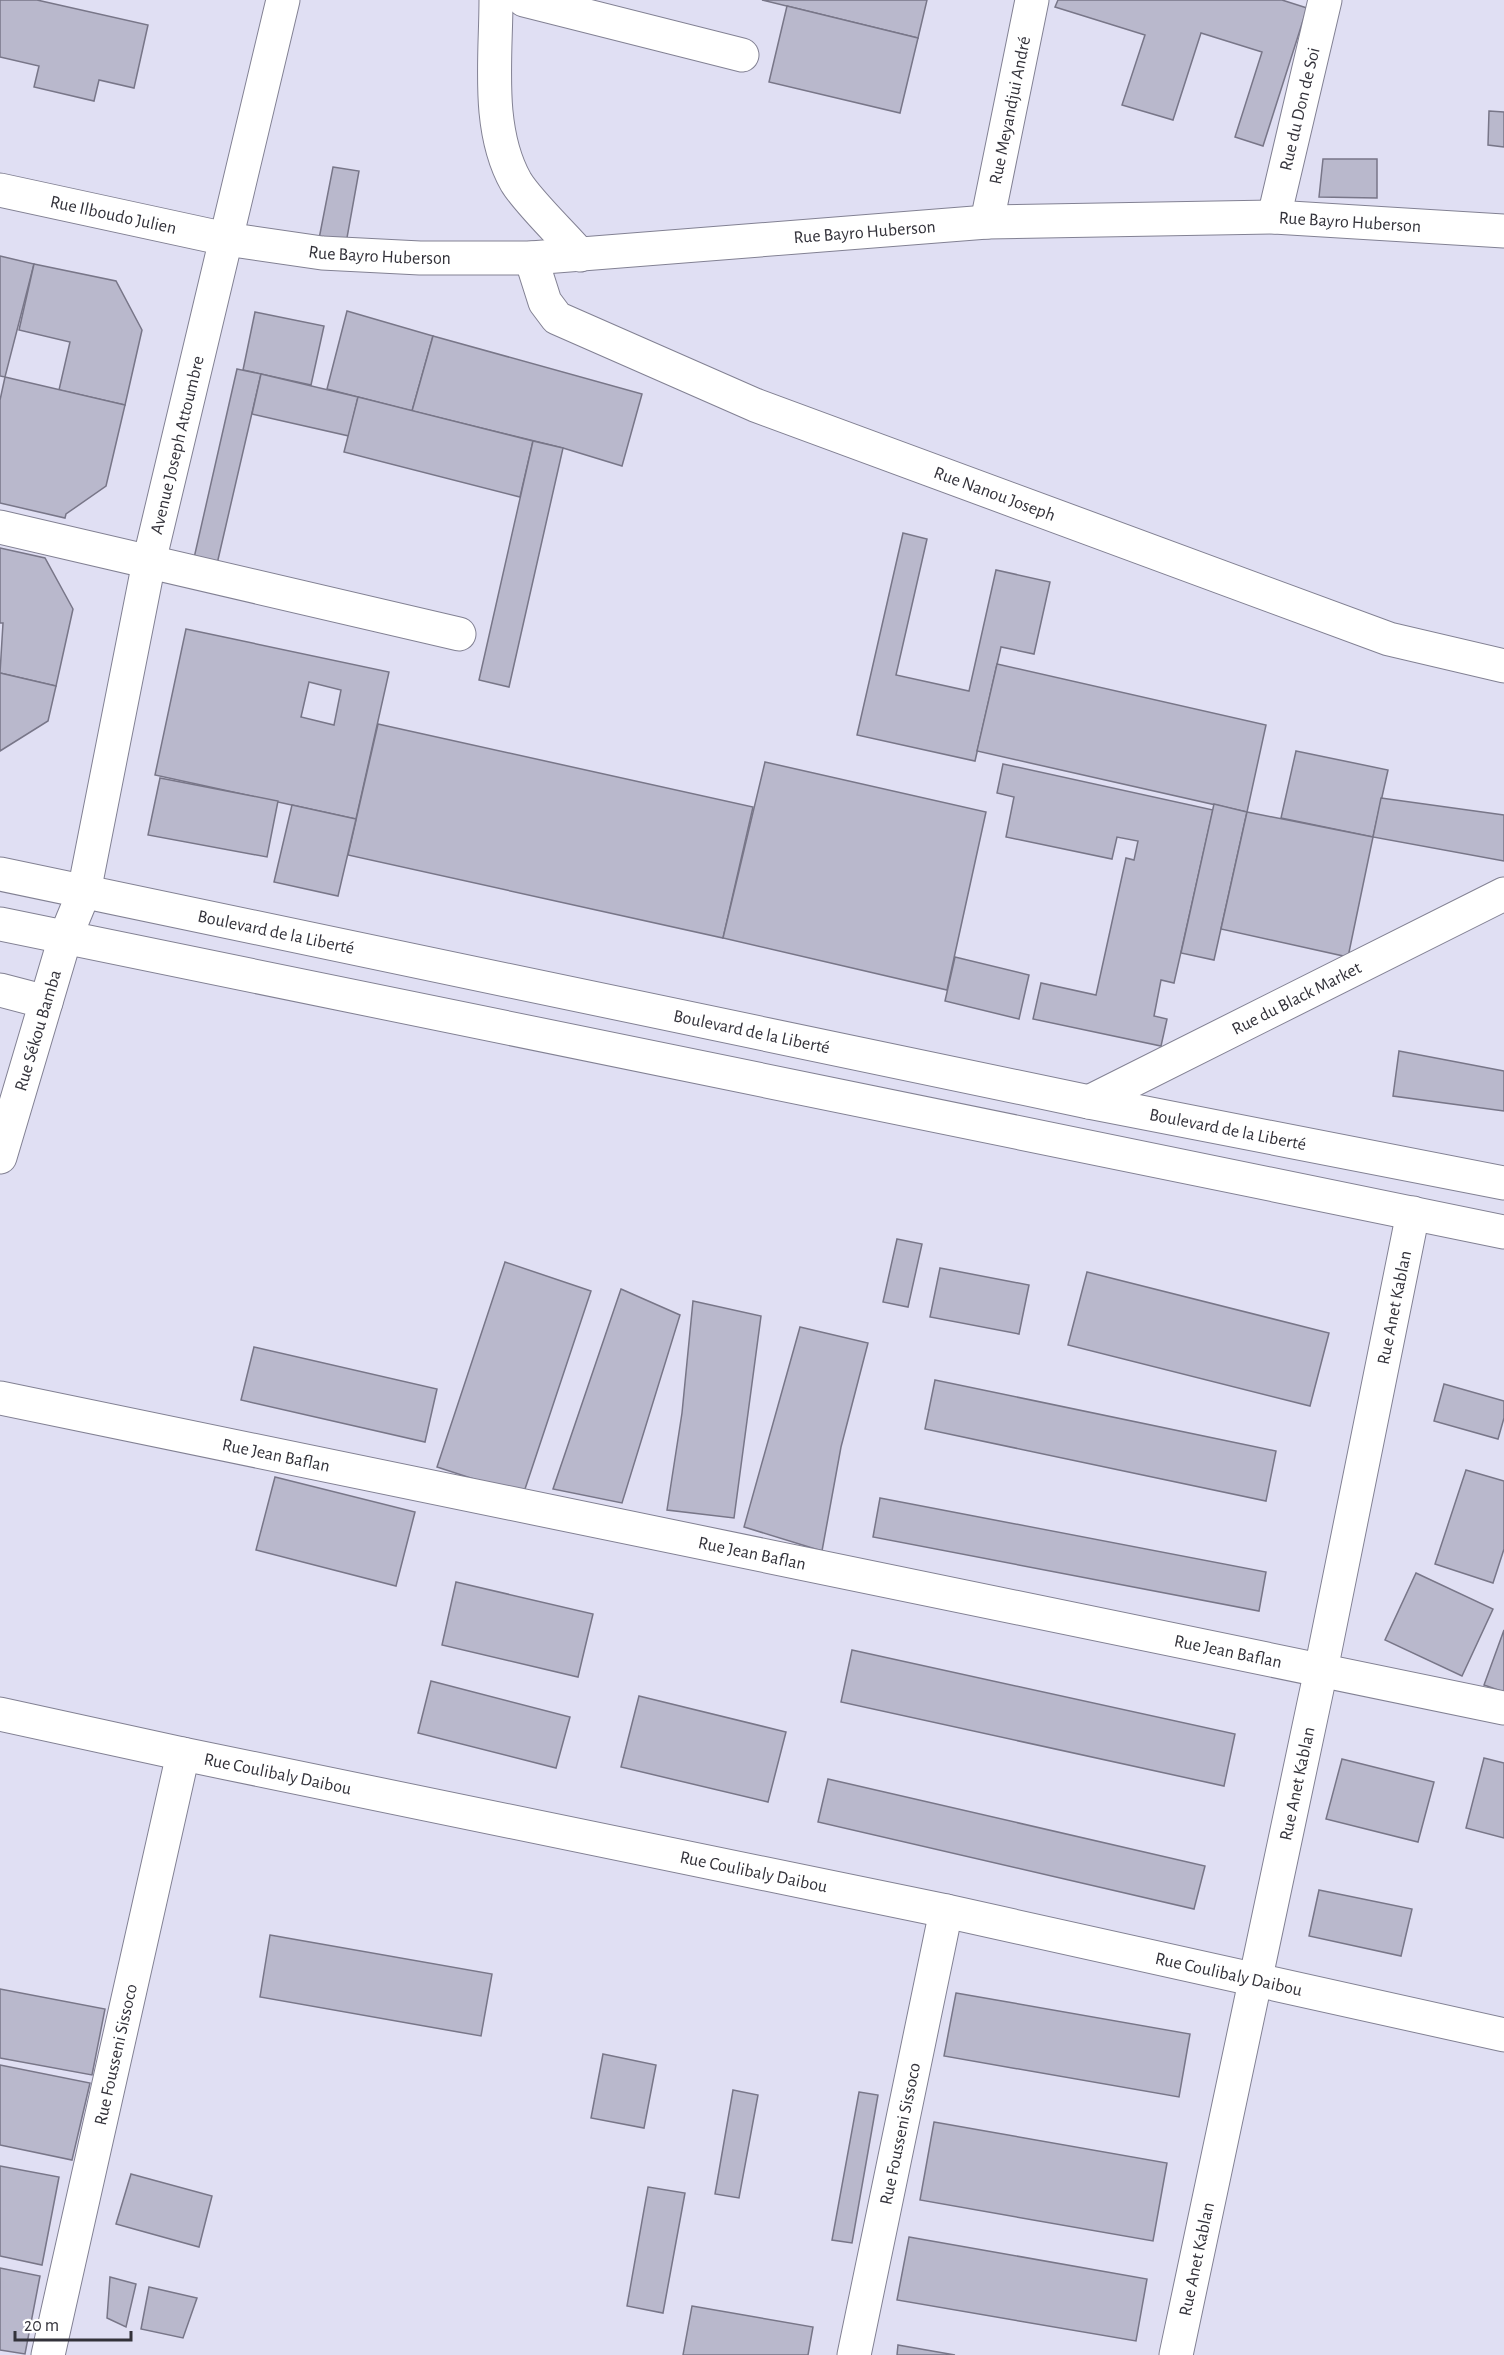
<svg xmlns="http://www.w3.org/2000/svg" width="1504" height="2355" viewBox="0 0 1504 2355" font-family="'Alegreya Sans',sans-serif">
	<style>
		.building { fill: #b9b8cc; stroke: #787688; stroke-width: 1.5; fill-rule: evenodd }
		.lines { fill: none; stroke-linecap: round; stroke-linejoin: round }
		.minor-casing { stroke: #828193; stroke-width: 35 }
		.minor { stroke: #fff; stroke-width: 33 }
		.labels { text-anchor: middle; stroke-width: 6; stroke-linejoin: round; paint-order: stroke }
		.street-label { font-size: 18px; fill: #33323a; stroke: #fff }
	</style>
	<rect width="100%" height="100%" fill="#e0dff3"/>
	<g class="building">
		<path d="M0,0H37L148,25L134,88L99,80L94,101L34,87L39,66L0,57Z"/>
		<path d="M762,0H927L918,38Z"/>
		<path d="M1058,0H1282L1307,8L1263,146L1235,137L1262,52L1201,33L1173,120L1122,105L1145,35L1055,7Z"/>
		<path d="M787,6L918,38L900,113L769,82Z"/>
		<path d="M1489,111L1504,112V147L1488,145Z"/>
		<path d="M1323,159H1377V198L1319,197Z"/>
		<path d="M333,167L359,171L345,249L318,244Z"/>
		<path d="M0,256L34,264L5,377L0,376Z"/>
		<path d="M34,264L116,281L142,330L125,405L59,390L70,342L19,330Z"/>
		<path d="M347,311L433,336L412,411L327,389Z"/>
		<path d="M255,312L324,326L311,385L243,370Z"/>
		<path d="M433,336L642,394L622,466L563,448L412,411Z"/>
		<path d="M237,369L261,374L217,564L194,558Z"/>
		<path d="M261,374L358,397L349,436L252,414Z"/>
		<path d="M5,377L125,405L106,486L66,514L65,518L0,503V400Z"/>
		<path d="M358,397L533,441L520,497L344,452Z"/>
		<path d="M533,441L563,448L509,687L479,680Z"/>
		<path d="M903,533L927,539L896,675L969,691L996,570L1050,582L1034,654L1001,647L975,761L857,735Z"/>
		<path d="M0,548L45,558L73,609L56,686L0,673L3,623H0Z"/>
		<path d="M186,629L389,672L356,819L155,775ZM309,682L341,690L334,725L301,717Z"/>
		<path d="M997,664L1266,725L1247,812L977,751Z"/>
		<path d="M0,673L56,686L48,721L0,751Z"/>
		<path d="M378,724L753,807L723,938L348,855Z"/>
		<path d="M1296,751L1388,770L1373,837L1281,818Z"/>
		<path d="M765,762L986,812L947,990L723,938Z"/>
		<path d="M1003,764L1213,810L1174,983L1161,980L1154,1016L1167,1019L1161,1046L1033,1019L1041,983L1096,995L1126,858L1134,860L1138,841L1117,837L1112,859L1006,837L1014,797L997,793Z"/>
		<path d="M160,778L278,801L267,857L148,835Z"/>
		<path d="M1381,798L1504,815V861L1373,837Z"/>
		<path d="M1214,804L1247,812L1214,960L1181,953Z"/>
		<path d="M292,805L356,819L338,896L274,882Z"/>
		<path d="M1247,812L1373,837L1348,957L1221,929Z"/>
		<path d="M955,957L1029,975L1019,1019L945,1001Z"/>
		<path d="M1399,1051L1504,1071V1111L1393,1096Z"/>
		<path d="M897,1239L922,1244L908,1307L883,1302Z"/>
		<path d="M505,1262L591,1291L523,1495L437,1467Z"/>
		<path d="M940,1268L1029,1285L1019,1334L930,1317Z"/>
		<path d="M1087,1272L1329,1333L1310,1406L1068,1345Z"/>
		<path d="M621,1289L680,1315L622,1503L553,1489Z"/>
		<path d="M693,1301L761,1316L734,1518L667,1510L682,1413Z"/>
		<path d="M800,1327L868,1343L841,1447L822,1551L744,1527Z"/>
		<path d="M254,1347L437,1389L425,1442L241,1400Z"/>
		<path d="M935,1380L1276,1451L1266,1501L925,1429Z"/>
		<path d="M1444,1384L1504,1401V1418L1498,1439L1434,1421Z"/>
		<path d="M1466,1470L1504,1481V1549L1493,1583L1435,1564Z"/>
		<path d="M275,1477L415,1512L396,1586L256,1550Z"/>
		<path d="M880,1498L1266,1572L1259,1611L873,1537Z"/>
		<path d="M1416,1573L1493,1609L1462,1676L1385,1640Z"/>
		<path d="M456,1582L593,1614L578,1677L442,1645Z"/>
		<path d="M1504,1630V1692L1484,1685Z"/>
		<path d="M852,1650L1235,1734L1224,1786L841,1702Z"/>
		<path d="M431,1681L570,1717L556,1768L418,1733Z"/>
		<path d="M639,1696L786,1732L768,1802L621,1767Z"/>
		<path d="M1484,1758L1504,1763V1838L1466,1828Z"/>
		<path d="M1342,1759L1434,1782L1418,1842L1326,1819Z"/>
		<path d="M828,1779L1205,1866L1194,1909L818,1822Z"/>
		<path d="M1319,1890L1412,1909L1401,1956L1309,1936Z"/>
		<path d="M270,1935L492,1974L481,2036L260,1997Z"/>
		<path d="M0,1989L105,2009L92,2075L0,2058Z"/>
		<path d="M956,1993L1190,2034L1179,2097L944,2056Z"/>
		<path d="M603,2054L656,2065L644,2128L591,2118Z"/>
		<path d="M0,2065L90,2083L72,2160L0,2145Z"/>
		<path d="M733,2090L758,2095L739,2198L715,2194Z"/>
		<path d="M859,2092L878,2095L852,2243L832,2240Z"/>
		<path d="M934,2122L1167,2163L1153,2241L920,2200Z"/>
		<path d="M0,2166L59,2177L42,2265L0,2256Z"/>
		<path d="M131,2174L212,2196L199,2247L116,2224Z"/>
		<path d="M648,2187L685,2193L663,2313L627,2306Z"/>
		<path d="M909,2237L1147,2279L1136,2341L897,2300Z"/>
		<path d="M0,2268L40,2276L25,2354L0,2350Z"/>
		<path d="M110,2277L136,2284L126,2327L107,2318Z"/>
		<path d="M149,2287L197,2298L183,2338L141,2329Z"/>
		<path d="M692,2306L813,2327L808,2355H683Z"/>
		<path d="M898,2345L955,2355H897Z"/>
	</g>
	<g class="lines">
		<g class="minor-casing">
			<g id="minor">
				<path d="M496,0C496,58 486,129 516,182C528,202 563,235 580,255"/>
				<path d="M524,0L742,55"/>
				<path id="s1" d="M0,190L226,239L322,253L420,258H531L987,222L1274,217L1504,231"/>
				<path id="s2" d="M1274,217L1325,0"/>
				<path id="s3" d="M987,222L1032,0"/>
				<path id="s4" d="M531,258L545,302L557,318L755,405L1389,639L1504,666"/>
				<path d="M0,527L459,634"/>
				<path id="s5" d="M0,874L1089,1102L1504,1183"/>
				<path d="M0,924L1504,1232"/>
				<path d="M0,990L46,1002"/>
				<path id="s6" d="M1089,1102L1504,894"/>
				<path id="s7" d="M0,1157L65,938L84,892L149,562L283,0"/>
				<path id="s8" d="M0,1398L1504,1708"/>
				<path id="s9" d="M0,1714L183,1754L946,1911L1504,2035"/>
				<path id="s10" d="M48,2355L183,1754"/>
				<path id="s11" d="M854,2355L946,1911"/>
				<path id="s12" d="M1176,2355L1321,1670L1413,1213"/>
			</g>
		</g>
		<use href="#minor" class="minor"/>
	</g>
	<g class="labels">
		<g class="street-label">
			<text dy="6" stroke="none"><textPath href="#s2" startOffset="111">Rue du Don de Soi</textPath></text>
			<text dy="6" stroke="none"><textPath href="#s3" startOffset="114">Rue Meyandjui André</textPath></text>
			<text dy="6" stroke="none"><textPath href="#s1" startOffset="116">Rue Ilboudo Julien</textPath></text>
			<text dy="6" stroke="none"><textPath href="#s1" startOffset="1358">Rue Bayro Huberson</textPath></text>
			<text dy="6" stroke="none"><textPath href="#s1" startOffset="872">Rue Bayro Huberson</textPath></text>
			<text dy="6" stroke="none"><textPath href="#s1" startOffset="386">Rue Bayro Huberson</textPath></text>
			<text dy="6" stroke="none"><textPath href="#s7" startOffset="735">Avenue Joseph Attoumbre</textPath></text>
			<text dy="6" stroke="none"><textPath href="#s4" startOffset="538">Rue Nanou Joseph</textPath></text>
			<text dy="6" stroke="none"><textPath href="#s5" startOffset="282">Boulevard de la Liberté</textPath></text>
			<text dy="6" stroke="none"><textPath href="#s6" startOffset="232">Rue du Black Market</textPath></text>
			<text dy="6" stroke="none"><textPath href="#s7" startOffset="132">Rue Sékou Bamba</textPath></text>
			<text dy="6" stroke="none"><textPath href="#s5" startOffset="768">Boulevard de la Liberté</textPath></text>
			<text dy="6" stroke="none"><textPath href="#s5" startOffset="1254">Boulevard de la Liberté</textPath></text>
			<text dy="6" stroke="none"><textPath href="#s12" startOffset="1070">Rue Anet Kablan</textPath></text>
			<text dy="6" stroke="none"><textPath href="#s8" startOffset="282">Rue Jean Baflan</textPath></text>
			<text dy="6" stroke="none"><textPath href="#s8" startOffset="768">Rue Jean Baflan</textPath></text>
			<text dy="6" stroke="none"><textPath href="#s8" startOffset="1254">Rue Jean Baflan</textPath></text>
			<text dy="6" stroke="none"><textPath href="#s9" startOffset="284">Rue Coulibaly Daibou</textPath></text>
			<text dy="6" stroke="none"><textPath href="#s12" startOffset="584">Rue Anet Kablan</textPath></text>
			<text dy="6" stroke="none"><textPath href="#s9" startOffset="770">Rue Coulibaly Daibou</textPath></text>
			<text dy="6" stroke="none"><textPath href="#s9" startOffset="1256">Rue Coulibaly Daibou</textPath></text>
			<text dy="6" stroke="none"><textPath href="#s10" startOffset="308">Rue Fousseni Sissoco</textPath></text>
			<text dy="6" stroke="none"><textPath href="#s11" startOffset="226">Rue Fousseni Sissoco</textPath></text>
			<text dy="6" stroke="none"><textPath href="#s12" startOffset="98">Rue Anet Kablan</textPath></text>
		</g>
	</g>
	<path d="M15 2331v9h116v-9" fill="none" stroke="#33323a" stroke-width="3"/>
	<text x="24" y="2331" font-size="18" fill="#33323a" stroke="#ffffff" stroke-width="4.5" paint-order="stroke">20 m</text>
</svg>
